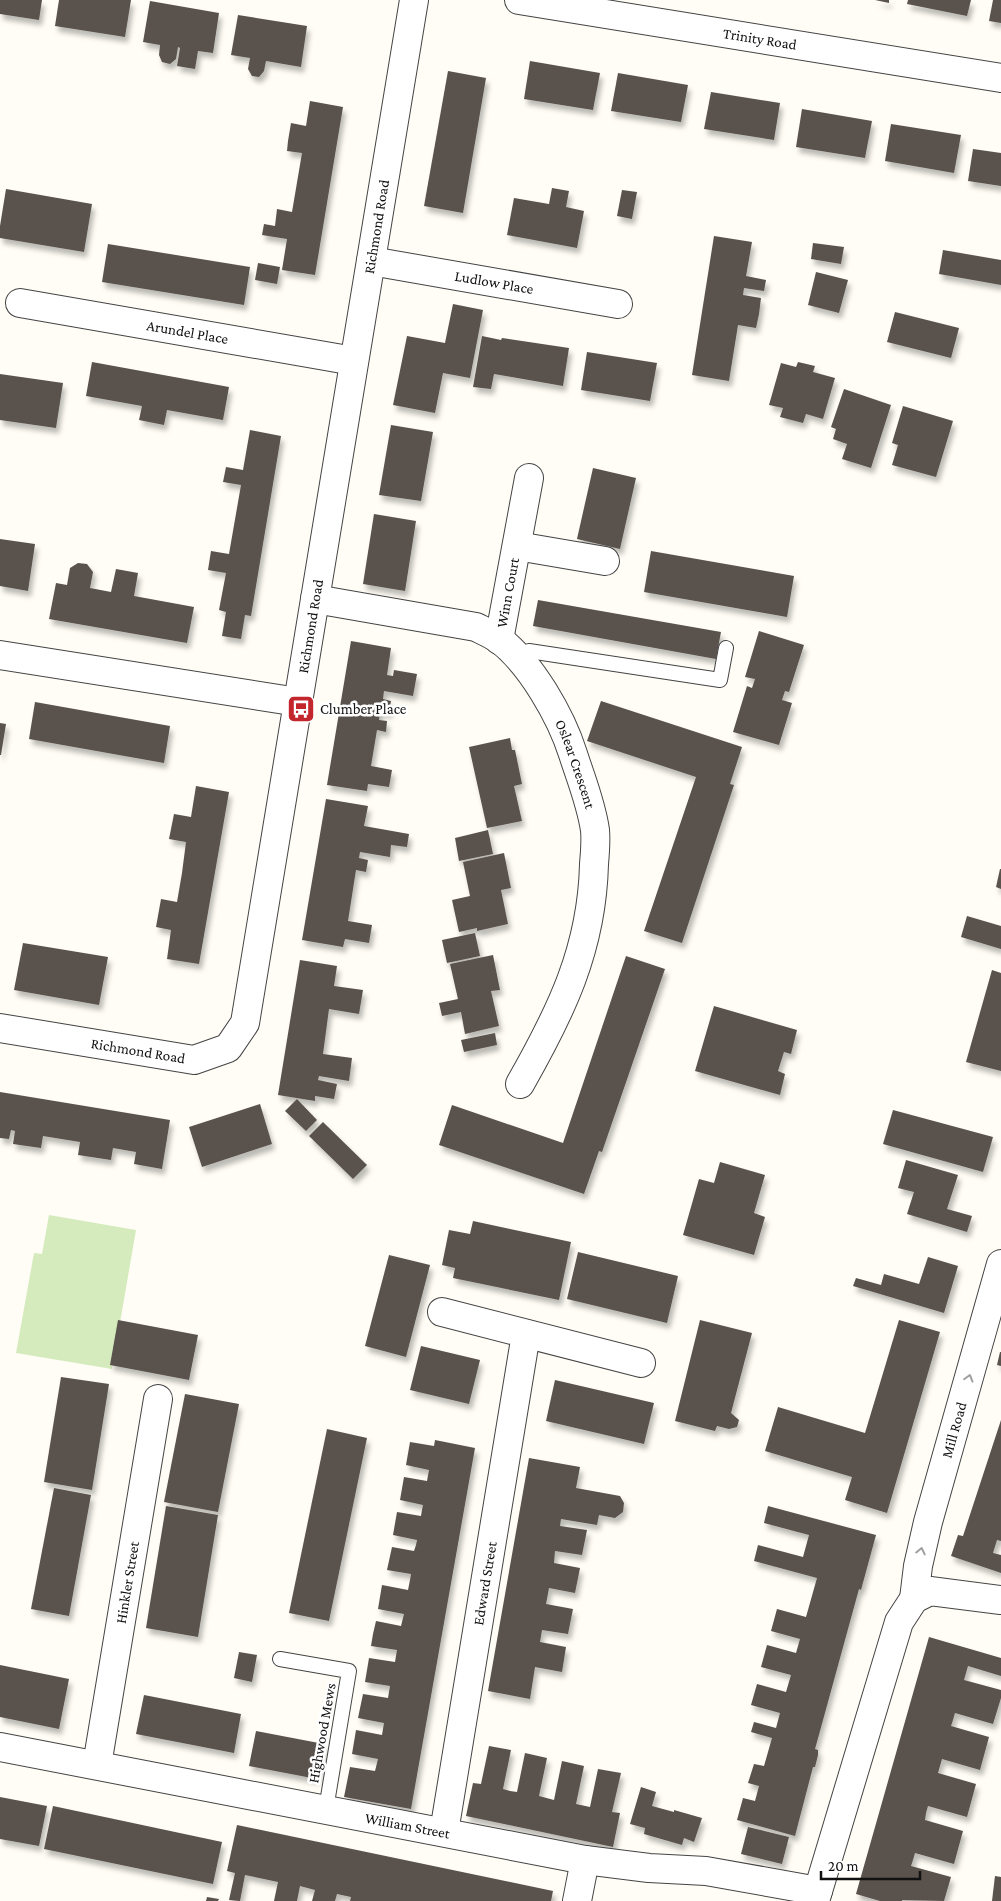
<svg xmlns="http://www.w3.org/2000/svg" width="1001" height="1901" viewBox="0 0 1001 1901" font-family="'Crimson Pro',serif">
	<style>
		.green { fill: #d5ebbd }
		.building { fill: #5a524d; filter: url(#shadow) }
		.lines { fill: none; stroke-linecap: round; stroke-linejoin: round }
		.lane-casing { stroke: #444; stroke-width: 16 }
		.street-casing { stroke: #444; stroke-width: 30 }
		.lane { stroke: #fff; stroke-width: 14 }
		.street { stroke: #fff; stroke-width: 28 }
		.oneway { stroke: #a0a0a0 }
		.labels { text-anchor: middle; stroke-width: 5; stroke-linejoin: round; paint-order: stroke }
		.street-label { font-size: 15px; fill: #111; stroke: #fff }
		.poi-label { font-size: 15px; fill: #111; stroke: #fff; text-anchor: start }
	</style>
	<defs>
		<filter id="shadow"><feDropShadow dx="3" dy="5.5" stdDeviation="2.5" flood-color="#0004"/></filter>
	</defs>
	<rect width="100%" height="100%" fill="#fffdf5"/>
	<path class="green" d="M49,1215L136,1230L112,1369L16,1353L34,1253L42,1254Z"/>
	<g class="building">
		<path d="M0,0H42L39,20L0,14Z"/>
		<path d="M59,0H131L125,37L55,26Z"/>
		<path d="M875,0H889V3Z"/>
		<path d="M908,0H971L967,16L907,4Z"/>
		<path d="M993,0H1001V23L989,21Z"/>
		<path d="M150,1L219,13L213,53L198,51L195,69L177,66L180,48L178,47L176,59L170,64L162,62L159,55L160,45L143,42Z"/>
		<path d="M238,15L307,26L301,67L266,61L264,71L259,77L252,76L248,69L250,58L231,55Z"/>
		<path d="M530,61L600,73L593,110L524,99Z"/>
		<path d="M448,71L486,78L463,213L424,206Z"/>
		<path d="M618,73L688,85L681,122L611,111Z"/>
		<path d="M711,92L780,103L774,140L704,129Z"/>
		<path d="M310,101L343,107L315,275L282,270L287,239L262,235L264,224L275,226L277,209L292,212L302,153L287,151L288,141L291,123L306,126Z"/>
		<path d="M802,109L872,121L865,158L796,147Z"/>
		<path d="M891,124L961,135L954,173L885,161Z"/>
		<path d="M973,149L1001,153V186L968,181Z"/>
		<path d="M552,188L569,191L566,207L584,211L577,248L507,235L514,198L549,204Z"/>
		<path d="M6,189L92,204L84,252L0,238V226Z"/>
		<path d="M622,190L637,192L632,219L617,216Z"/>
		<path d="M714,236L752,242L746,276L766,280L764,291L744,288L743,295L761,298L759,314L756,328L738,325L729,381L692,375Z"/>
		<path d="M813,243L844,247L841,264L811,259Z"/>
		<path d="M108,244L250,267L244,305L102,282Z"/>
		<path d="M943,250L1001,260V285L939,274Z"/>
		<path d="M258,263L280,267L277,284L255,280Z"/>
		<path d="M816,272L848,280L839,313L808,305Z"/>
		<path d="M453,304L483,310L470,378L443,373L435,413L393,405L407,336L445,343Z"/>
		<path d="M895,312L959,328L951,358L887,342Z"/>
		<path d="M482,336L501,340L502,338L569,348L563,386L494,374L491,389L473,387Z"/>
		<path d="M587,352L657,363L650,401L581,390Z"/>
		<path d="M92,362L229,387L223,420L167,410L164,425L139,420L142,406L86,396Z"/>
		<path d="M798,362L815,366L813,372L835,378L823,419L806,414L803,423L780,417L783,408L769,405L781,363L796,367Z"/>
		<path d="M0,374L63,383L56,428L0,420Z"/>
		<path d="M844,389L891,405L871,468L842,459L847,444L833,439L836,429L831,427Z"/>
		<path d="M903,406L953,421L936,477L892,465L898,445L892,443Z"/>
		<path d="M391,425L433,432L421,501L379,495Z"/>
		<path d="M250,430L281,436L251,616L245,615L241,639L222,636L226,612L219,610L226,573L208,570L211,551L229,554L241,485L223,482L226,467L243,470Z"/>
		<path d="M593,468L636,478L620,549L577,539Z"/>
		<path d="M374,514L416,521L405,591L363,584Z"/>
		<path d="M0,539L35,544L28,591L0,586Z"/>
		<path d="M651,551L794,576L787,617L644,592Z"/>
		<path d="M78,563L87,564L93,572L90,588L111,592L116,569L138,573L134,596L194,607L187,643L49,619L56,583L67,585L70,568Z"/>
		<path d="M538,600L721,632L716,659L533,626Z"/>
		<path d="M759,631L804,645L789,692L785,691L782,700L792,703L779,745L733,732L747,686L752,688L755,679L745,677Z"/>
		<path d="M351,641L391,648L387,675L393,676L394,670L417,674L413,696L384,691L383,699L391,701L389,713L380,711L379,720L387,721L386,732L377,730L371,766L392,770L389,787L368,784L367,791L327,785Z"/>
		<path d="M601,701L742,747L730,784L734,785L682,943L644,931L696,777L587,741Z"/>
		<path d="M35,702L170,726L164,763L29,739Z"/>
		<path d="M0,723L6,724L1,755H0Z"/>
		<path d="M510,738L512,750H515L522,784L514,786L522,821L487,828L469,747Z"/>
		<path d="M196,786L229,792L199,964L167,959L171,930L156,927L161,899L177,902L182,873L186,842L169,839L174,814L191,817Z"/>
		<path d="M326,799L368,806L364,826L409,834L407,847L391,845L390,857L360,852L359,858L368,860L366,872L356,870L348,921L372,925L369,943L345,939L343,947L302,940Z"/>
		<path d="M488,830L493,854L459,861L455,838Z"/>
		<path d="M504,853L511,888L501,890L508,924L477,931V928L459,932L452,900L470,896L463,862Z"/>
		<path d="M1000,869H1001V889L996,887Z"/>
		<path d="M967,916L1001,926V949L961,937Z"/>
		<path d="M475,933L480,956L447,963L442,940Z"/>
		<path d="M23,943L108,957L99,1005L14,990Z"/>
		<path d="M493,955L500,990L491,991L499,1026L465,1034L461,1012L442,1016L439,1003L458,999L450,964Z"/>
		<path d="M626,956L665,969L602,1152L599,1151L584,1194L439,1145L452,1105L563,1143Z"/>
		<path d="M300,960L337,966L334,986L363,990L359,1014L329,1009L323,1054L352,1058L349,1081L319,1076L318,1080L337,1084L334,1099L315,1096V1101L278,1095Z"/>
		<path d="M992,970L1001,973V1071L966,1062Z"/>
		<path d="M714,1006L797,1030L791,1054L784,1052L778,1071L785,1074L780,1095L695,1071Z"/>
		<path d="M495,1033L497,1045L464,1052L461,1040Z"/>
		<path d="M0,1092L170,1120L162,1169L134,1164L136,1152L113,1148L111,1160L78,1155L80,1142L43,1136L41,1148L13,1144L15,1131L11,1130L9,1139L0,1138Z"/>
		<path d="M297,1099L317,1120L306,1131L285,1111Z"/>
		<path d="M260,1104L272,1144L202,1167L189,1127Z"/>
		<path d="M893,1110L993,1137L983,1172L883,1144Z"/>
		<path d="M323,1122L367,1165L353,1179L309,1136Z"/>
		<path d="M906,1160L958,1175L947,1209L972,1216L967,1232L907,1214L914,1192L898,1188Z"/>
		<path d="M720,1162L765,1175L754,1213L765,1217L754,1255L683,1235L699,1179L714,1183Z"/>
		<path d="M473,1221L571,1242L559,1300L453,1278L455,1268L442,1265L449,1230L470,1234Z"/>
		<path d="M578,1252L678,1276L667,1323L567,1299Z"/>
		<path d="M389,1255L430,1265L406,1357L365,1346Z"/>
		<path d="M928,1257L958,1266L944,1313L853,1286L856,1278L881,1285L884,1274L919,1284Z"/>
		<path d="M118,1320L198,1335L189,1380L110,1365Z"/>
		<path d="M700,1320L752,1333L731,1413L739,1420L737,1427L729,1429L717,1426L715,1431L675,1421Z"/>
		<path d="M899,1320L940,1332L887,1513L845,1500L852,1477L765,1451L778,1407L865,1433Z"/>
		<path d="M421,1346L480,1360L469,1404L410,1390Z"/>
		<path d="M1000,1352H1001V1366L997,1365Z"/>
		<path d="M61,1377L109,1384L92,1490L44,1482Z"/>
		<path d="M555,1380L654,1403L644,1444L546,1421Z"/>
		<path d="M185,1394L239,1404L218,1512L164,1502Z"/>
		<path d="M1001,1420V1541L997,1540L993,1553L1001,1555V1573L951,1556L958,1535L963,1536Z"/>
		<path d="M327,1429L367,1438L329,1621L289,1613Z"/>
		<path d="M435,1440L475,1448L411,1809L344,1797L350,1767L375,1771L378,1759L352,1754L356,1730L382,1735L384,1723L358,1718L363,1694L388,1698L390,1686L365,1682L369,1658L395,1662L397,1650L371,1646L373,1634L376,1621L401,1626L404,1614L378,1609L382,1585L408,1590L410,1580L411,1574L387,1570L392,1547L414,1551L416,1545L417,1540L393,1535L397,1512L421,1516L422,1510L423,1505L400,1500L404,1477L427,1481L429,1470L406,1465L410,1442L434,1446Z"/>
		<path d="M529,1458L580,1467L576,1488L620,1496L624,1503L623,1512L615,1518L599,1515L597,1525L561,1519L560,1526L587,1530L582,1555L555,1551L554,1563L580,1568L575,1593L549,1588L546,1604L573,1609L568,1634L542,1630L540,1642L566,1647L562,1672L535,1667L530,1699L488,1691Z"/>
		<path d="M54,1488L91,1495L69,1616L31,1609Z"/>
		<path d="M166,1506L218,1515L198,1637L146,1628Z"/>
		<path d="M768,1506L876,1535L861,1590L859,1589L820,1731L815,1749L818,1750V1755L815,1767H813L795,1836L737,1820L743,1798L755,1801L759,1786L748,1783L754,1764L764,1766L772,1738L751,1732L754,1722L776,1728L780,1713L751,1705L757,1684L786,1692L791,1675L761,1667L767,1645L796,1653L800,1639L771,1631L777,1609L806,1617L817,1578L754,1561L758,1545L803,1557L809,1535L764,1523Z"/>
		<path d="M929,1637L1001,1658V1676L968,1666L964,1680L1001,1690V1698L993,1724L955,1713L953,1720L951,1726L989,1737L980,1770L942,1759L938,1773L976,1784L967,1817L928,1806L926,1813L925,1820L963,1831L954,1864L915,1853L913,1860L911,1866L951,1877L944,1901L902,1900V1901H880L856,1894Z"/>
		<path d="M239,1652L257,1655L252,1682L234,1678Z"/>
		<path d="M0,1665L69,1679L59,1729L0,1717Z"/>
		<path d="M144,1695L241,1714L234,1753L136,1734Z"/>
		<path d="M256,1731L324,1744L317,1779L249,1766Z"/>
		<path d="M489,1746L511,1750L503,1789L510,1791L517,1792L525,1753L547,1758L539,1796L554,1800L562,1761L584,1766L576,1804L590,1807L598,1769L621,1773L612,1812L620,1813L613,1847L466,1816L473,1783L481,1784Z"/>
		<path d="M641,1787L656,1792L652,1806L674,1812V1810L702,1818L694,1842L684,1838L682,1845L644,1834L645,1828L630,1824Z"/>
		<path d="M0,1797L47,1806L39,1846L0,1839Z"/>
		<path d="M53,1806L222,1842L213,1884L44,1849Z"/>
		<path d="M237,1825L553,1891L551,1901H350L351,1897L337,1894L335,1901H312L315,1890L300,1886L297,1901H274L278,1882L245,1875L240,1901L229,1900L235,1873L227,1871Z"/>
		<path d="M748,1827L789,1837L782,1864L741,1854Z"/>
		<path d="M995,1876L1001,1877V1901H992Z"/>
		<path d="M207,1897L219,1899L218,1901H206Z"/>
	</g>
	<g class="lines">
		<g class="lane-casing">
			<g id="lane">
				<path d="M518,659L529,651L720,680L726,648"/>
				<path d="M280,1659L349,1671L326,1809"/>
			</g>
		</g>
		<g class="street-casing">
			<g id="street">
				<path id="s1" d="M519,0L1001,78"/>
				<path id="s2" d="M371,261L618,304"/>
				<path id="s3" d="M20,303L354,361"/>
				<path d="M517,546L605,561"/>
				<path id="s4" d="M315,599L476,627C484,631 493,635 500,640C531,664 561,716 573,754C581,779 591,803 595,830C596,841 595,853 594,864C592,949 561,1012 520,1084"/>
				<path id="s5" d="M499,640L529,478"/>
				<path d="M0,655L298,702"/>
				<path id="s6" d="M0,1028L194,1060L228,1048L245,1023L414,0"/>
				<path d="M442,1312L641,1363"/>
				<path id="s7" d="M914,1599L918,1566L928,1522L1001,1264"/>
				<path id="s8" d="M0,1747L585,1860L649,1868L706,1871L818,1891"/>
				<path id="s9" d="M97,1765L158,1399"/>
				<path id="s10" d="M444,1832L526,1334"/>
				<path d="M577,1901L585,1860"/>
				<path d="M815,1901L899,1622L914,1599L930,1591L1001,1600"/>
			</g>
		</g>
		<use href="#lane" class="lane"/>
		<use href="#street" class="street"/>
	</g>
	<defs><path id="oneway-chevron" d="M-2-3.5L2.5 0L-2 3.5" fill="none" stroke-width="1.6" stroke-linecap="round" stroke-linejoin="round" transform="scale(1.25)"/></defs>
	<g class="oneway">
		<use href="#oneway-chevron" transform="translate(969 1378) rotate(-74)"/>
		<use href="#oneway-chevron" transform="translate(921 1551) rotate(-78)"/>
	</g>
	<defs>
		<g id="bus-square" transform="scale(1.4375)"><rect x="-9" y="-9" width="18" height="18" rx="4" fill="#c4262e" stroke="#fff"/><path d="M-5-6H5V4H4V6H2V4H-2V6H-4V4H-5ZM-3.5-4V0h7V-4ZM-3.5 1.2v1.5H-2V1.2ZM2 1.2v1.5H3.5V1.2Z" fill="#fff"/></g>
	</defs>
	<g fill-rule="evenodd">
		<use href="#bus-square" x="301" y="709"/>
	</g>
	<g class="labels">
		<g class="street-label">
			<text dy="5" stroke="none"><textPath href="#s1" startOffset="244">Trinity Road</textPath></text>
			<text dy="5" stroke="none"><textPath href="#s6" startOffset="1070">Richmond Road</textPath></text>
			<text dy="5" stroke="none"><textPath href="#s2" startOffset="125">Ludlow Place</textPath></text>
			<text dy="5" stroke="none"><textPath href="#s3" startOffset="170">Arundel Place</textPath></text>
			<text dy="5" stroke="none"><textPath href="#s5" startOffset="48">Winn Court</textPath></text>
			<text dy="5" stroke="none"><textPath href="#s6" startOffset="665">Richmond Road</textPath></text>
			<text dy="5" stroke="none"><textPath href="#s4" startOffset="338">Oslear Crescent</textPath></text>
			<text dy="5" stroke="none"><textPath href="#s6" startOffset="140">Richmond Road</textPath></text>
			<text dy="5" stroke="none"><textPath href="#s7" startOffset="174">Mill Road</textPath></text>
			<text dy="5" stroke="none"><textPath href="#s9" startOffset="185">Hinkler Street</textPath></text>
			<text dy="5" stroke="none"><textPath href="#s10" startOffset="252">Edward Street</textPath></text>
			<text transform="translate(322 1733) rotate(-80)" y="5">Highwood Mews</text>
			<text dy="5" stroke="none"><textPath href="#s8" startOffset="415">William Street</textPath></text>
		</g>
		<g class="poi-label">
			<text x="320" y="714">Clumber Place</text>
		</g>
	</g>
	<path d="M821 1871v8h99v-8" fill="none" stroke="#111111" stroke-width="2.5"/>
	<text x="828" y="1871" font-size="15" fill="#111111" stroke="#ffffff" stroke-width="4" paint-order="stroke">20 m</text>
</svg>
